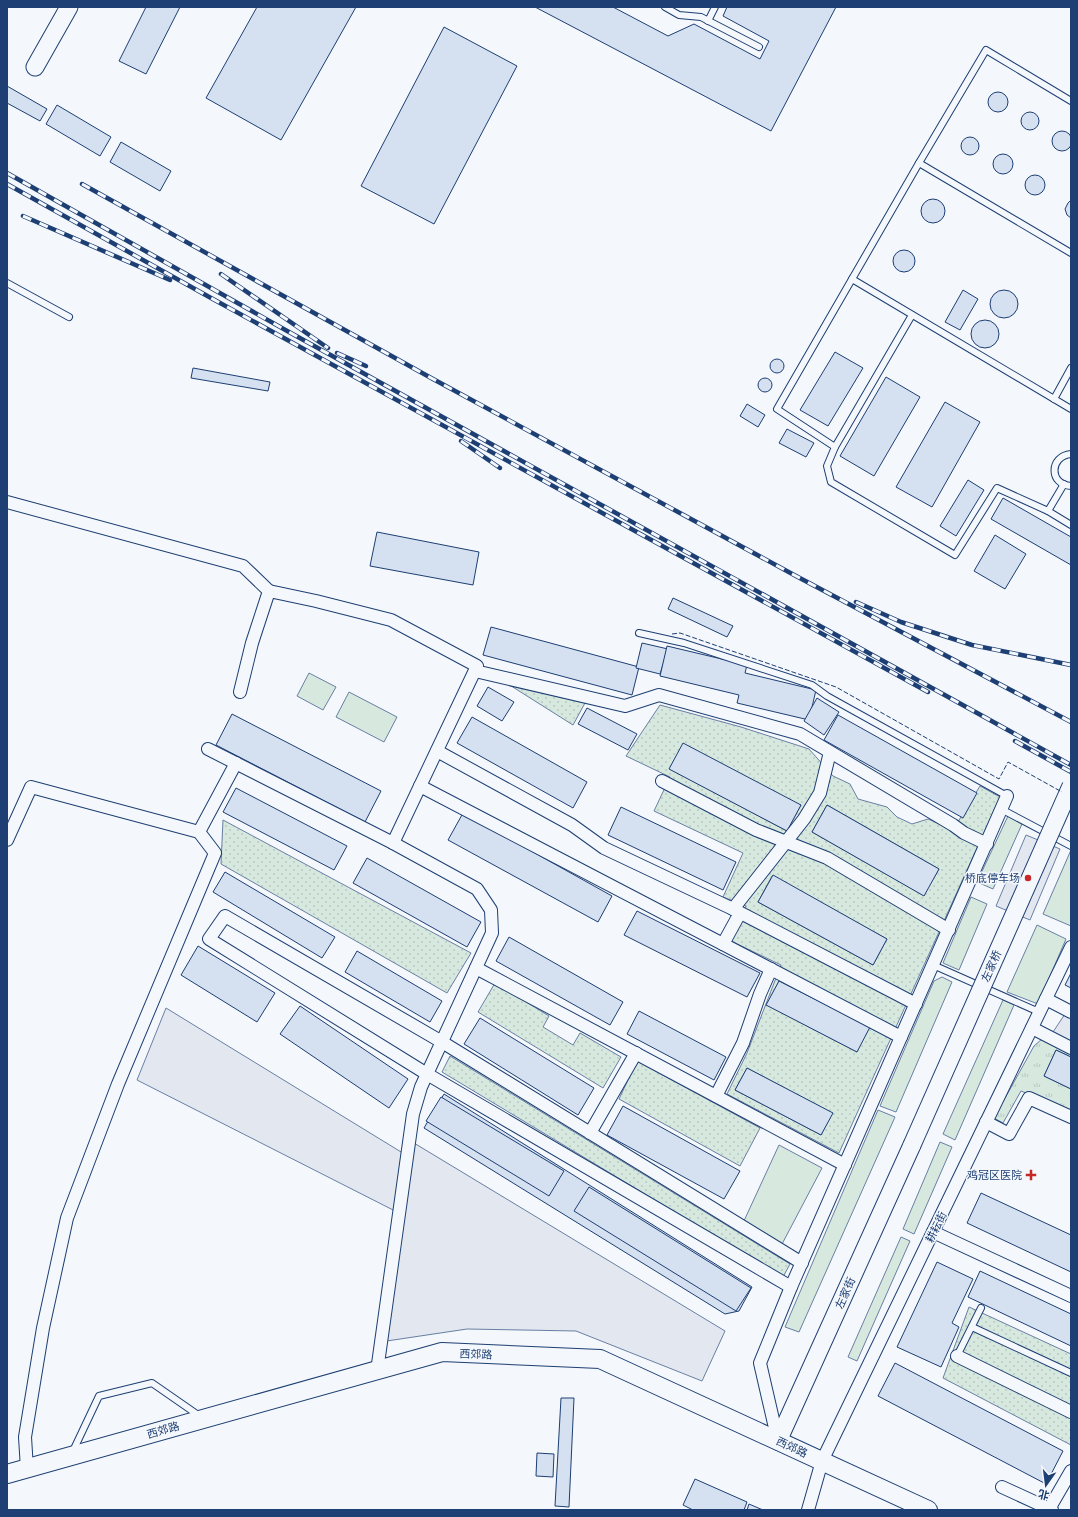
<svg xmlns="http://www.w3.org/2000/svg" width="1078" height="1517" viewBox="0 0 1078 1517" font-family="Arial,'Noto Sans SC',sans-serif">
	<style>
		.grass { fill: url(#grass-tufts); stroke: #687fa3 }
		.park { fill: url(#park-dots); stroke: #687fa3; fill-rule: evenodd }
		.garden { fill: #d7e8df; stroke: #687fa3 }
		.parking { fill: #e3e8f0; stroke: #687fa3 }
		.building { fill: #d5e0f0; stroke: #1d3f73 }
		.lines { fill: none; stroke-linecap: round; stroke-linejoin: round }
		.lane-casing { stroke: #1d3f73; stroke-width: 8 }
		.street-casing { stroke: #1d3f73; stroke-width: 14 }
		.secondary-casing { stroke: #1d3f73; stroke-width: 19 }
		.primary-casing { stroke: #1d3f73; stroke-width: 20 }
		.lane { stroke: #f4f7fb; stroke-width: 6 }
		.street { stroke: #f4f7fb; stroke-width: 12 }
		.secondary { stroke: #f4f7fb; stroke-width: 17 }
		.primary { stroke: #f4f7fb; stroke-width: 18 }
		.rail-casing { stroke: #1d3f73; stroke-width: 4.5 }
		.rail { stroke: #f4f7fb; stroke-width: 3; stroke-dasharray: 9; stroke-linecap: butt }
		.secondary-bridge-casing { stroke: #1d3f73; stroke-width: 19; stroke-linecap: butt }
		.secondary-bridge { stroke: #f4f7fb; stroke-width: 17 }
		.fence { stroke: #1d3f73; stroke-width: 1; stroke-dasharray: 5 2; stroke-linecap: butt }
		.poi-dot { fill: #c62828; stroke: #f4f7fb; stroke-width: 1.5 }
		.labels { text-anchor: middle; stroke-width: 3; stroke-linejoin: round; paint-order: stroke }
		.poi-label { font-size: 11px; fill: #1d3f73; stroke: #f4f7fb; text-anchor: end }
		.street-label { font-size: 11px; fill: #1d3f73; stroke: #f4f7fb }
	</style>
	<defs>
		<pattern id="grass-tufts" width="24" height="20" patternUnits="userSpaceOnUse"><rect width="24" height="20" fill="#d7e8df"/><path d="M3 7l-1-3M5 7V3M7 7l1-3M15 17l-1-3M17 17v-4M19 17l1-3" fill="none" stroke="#b8c8c3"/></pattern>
		<pattern id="park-dots" width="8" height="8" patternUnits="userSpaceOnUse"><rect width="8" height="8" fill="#d7e8df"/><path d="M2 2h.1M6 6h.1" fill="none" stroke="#b8c8c3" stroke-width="1.8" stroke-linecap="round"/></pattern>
	</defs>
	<rect width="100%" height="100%" fill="#f4f7fb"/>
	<path class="grass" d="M1042,1039L1071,1054V1057L1056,1050L1044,1076L1071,1089V1111L1021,1091L1003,1123L994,1118L1034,1046Z"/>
	<g class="park">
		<path d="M508,684L585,703L573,725Z"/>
		<path d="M660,705L741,727L809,749L833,776L850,784L858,799L887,807L897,817L912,824L928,819L953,830L980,786L1000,797L839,1153L727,1094L747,1053L781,965L731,941L746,906L723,897L743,853L654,811L670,777L626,756ZM670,769L801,805L787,831ZM827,805L939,869L923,895L812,832ZM772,876L887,939L873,965L758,902ZM779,981L857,1052L767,1005ZM747,1068L832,1113L821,1135L735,1090Z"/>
		<path d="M223,820L471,953L447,993L221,864Z"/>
		<path d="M495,983L549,1016L543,1027L573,1045L580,1033L621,1057L603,1088L478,1012Z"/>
		<path d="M450,1056L790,1264L783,1277L442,1072Z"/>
		<path d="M637,1061L760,1128L740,1166L619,1099Z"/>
		<path d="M969,1307L1071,1354V1445L943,1378Z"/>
	</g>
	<g class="garden">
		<path d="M309,673L336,687L323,710L297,696Z"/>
		<path d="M349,692L397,717L384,742L336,717Z"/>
		<path d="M1008,816L1022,824L993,889L977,882Z"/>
		<path d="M1071,850V926L1043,914Z"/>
		<path d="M971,897L987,904L959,970L943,963Z"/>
		<path d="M1037,925L1066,939L1038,1004L1007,992Z"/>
		<path d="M942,977L952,982L896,1112L880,1106L934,981Z"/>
		<path d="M1003,1000L1014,1005L955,1140L943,1134Z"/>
		<path d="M878,1110L895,1117L799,1332L785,1327Z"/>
		<path d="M940,1142L952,1147L914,1234L903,1229Z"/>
		<path d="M779,1145L822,1168L781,1246L743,1223Z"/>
		<path d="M901,1237L910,1241L857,1361L848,1357Z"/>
	</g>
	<g class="parking">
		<path d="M1026,835L1060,849L1030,920L996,906Z"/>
		<path d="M166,1008L406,1155L409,1140L725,1331L702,1381L576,1331L467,1329L380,1342L399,1213L137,1080Z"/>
		<path d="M1065,1014L1071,1017V1042L1053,1032Z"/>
	</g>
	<g class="building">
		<path d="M146,7H180L146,74L119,61Z"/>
		<path d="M257,7H356L281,140L206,98Z"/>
		<path d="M535,7H613L668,36L694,24L760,59L769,41L723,16L727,7H836L771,131Z"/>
		<path d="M444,27L517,66L434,224L361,186Z"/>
		<path d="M7,86L47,109L40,121L7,103Z"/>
		<circle cx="998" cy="102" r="10"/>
		<path d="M57,105L111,137L100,156L46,124Z"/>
		<circle cx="1030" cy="121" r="9"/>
		<circle cx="1062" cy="141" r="10"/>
		<circle cx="970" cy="146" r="9"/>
		<path d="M121,142L171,171L160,191L110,162Z"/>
		<circle cx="1003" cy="164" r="10"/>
		<circle cx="1035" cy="185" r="10"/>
		<circle cx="933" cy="211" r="12"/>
		<path d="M1071,200V218L1067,215L1065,209L1068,203Z"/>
		<circle cx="904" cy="261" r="11"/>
		<path d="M963,290L978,299L960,330L945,322Z"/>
		<circle cx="1004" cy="304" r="14"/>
		<circle cx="985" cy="334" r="14"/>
		<path d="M835,352L863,368L828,426L800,410Z"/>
		<circle cx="777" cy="366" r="7"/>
		<path d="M193,368L270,382L268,391L191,378Z"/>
		<path d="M886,377L920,397L874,476L840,456Z"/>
		<circle cx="765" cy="385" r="7"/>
		<path d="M945,402L980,422L932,507L896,487Z"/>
		<path d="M747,404L765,415L758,427L740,416Z"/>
		<path d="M787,429L814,443L806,457L779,443Z"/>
		<path d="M968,480L984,490L956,536L940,526Z"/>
		<path d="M1003,498L1071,537V565L991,519Z"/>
		<path d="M377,532L479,552L473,585L370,566Z"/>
		<path d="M995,535L1026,554L1005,589L974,571Z"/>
		<path d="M673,598L733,626L727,637L668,609Z"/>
		<path d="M491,627L639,667L632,695L483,655Z"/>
		<path d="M642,643L668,649L660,674L636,668Z"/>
		<path d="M667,646L747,665L745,673L816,690L809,720L737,703L739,695L660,676Z"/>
		<path d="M488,687L514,702L502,721L477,706Z"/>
		<path d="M817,698L839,712L824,735L804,721Z"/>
		<path d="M587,708L637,734L628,750L578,724Z"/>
		<path d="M232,714L381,791L365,822L216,745Z"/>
		<path d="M838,715L977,793L963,818L824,740Z"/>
		<path d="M472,717L587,782L573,808L457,743Z"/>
		<path d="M683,743L801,805L787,831L669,769Z"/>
		<path d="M236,788L347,846L334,870L223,812Z"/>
		<path d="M827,805L939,869L924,896L812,832Z"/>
		<path d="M621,807L736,862L723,890L608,835Z"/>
		<path d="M463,813L612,896L598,922L448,840Z"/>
		<path d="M367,858L481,922L467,947L353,883Z"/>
		<path d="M225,872L335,937L322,958L213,892Z"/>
		<path d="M773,875L887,939L873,965L758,902Z"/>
		<path d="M637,911L760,973L747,997L624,935Z"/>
		<path d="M509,937L623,1002L610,1025L496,961Z"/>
		<path d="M198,946L275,993L257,1022L181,975Z"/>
		<path d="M357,951L442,1001L430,1022L345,972Z"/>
		<path d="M1071,973V988L1065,985Z"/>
		<path d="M779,981L870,1027L857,1052L766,1005Z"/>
		<path d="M300,1006L408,1079L389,1108L280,1034Z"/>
		<path d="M639,1011L726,1057L714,1080L627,1034Z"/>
		<path d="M480,1018L594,1088L578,1115L464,1044Z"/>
		<path d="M1056,1050L1071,1057V1089L1044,1076Z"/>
		<path d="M747,1068L833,1113L821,1135L735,1090Z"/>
		<path d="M444,1094L752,1287L739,1311L725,1314L424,1128Z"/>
		<path d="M441,1097L564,1171L549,1196L426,1121Z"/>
		<path d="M623,1106L740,1171L724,1199L607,1135Z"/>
		<path d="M589,1187L751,1288L736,1311L574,1211Z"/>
		<path d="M981,1193L1071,1235V1272L967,1223Z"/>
		<path d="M937,1262L973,1279L952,1323L959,1327L941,1367L897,1347Z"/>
		<path d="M980,1271L1071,1314V1346L968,1297Z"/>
		<path d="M895,1363L1063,1451L1046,1484L878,1396Z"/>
		<path d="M561,1398H574L569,1507L555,1506Z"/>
		<path d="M537,1453L554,1454L553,1477L536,1476Z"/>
		<path d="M695,1479L747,1502L744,1510H693L683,1505Z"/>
		<path d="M749,1504L763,1510H747Z"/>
	</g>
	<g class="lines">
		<g class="lane-casing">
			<g id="lane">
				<path d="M665,7L679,15L701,17L759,47"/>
				<path d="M708,21L715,7"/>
				<path d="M1071,101L986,50L919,163L1071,253"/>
				<path d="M852,279L1071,409"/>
				<path d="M7,283L69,317"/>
				<path d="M912,315L835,447L777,409L919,163"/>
				<path d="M1054,399L1071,368"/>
				<path d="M835,447L827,466L831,482L955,555L997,488L1048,511L1064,484"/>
				<path d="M1071,454C1049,456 1049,485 1071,486"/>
				<path d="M1048,511L1071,525"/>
				<path d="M639,633L684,643L812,685L827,696L1007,796"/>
				<path d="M1001,809L1071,846"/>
				<path d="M933,965L1039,1012"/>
				<path d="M972,1327L1071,1373"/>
				<path d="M957,1356L981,1308"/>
				<path d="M73,1451L99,1396L152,1383L201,1417"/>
			</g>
		</g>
		<g class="street-casing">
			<g id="street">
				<path d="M7,502L243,566L269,591"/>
				<path d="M475,671L625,706L659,695L800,734L953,825L964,833L987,844"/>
				<path d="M240,692L252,643L269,591L316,601L391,620L477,666L393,843L477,889L491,910L492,933L421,1087L413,1114L377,1371"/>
				<path d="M208,749L393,843"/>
				<path d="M437,751L572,825L604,848L733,909L916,1004"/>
				<path d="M662,781L756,830L827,858L949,930"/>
				<path d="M420,786L901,1037"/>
				<path d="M199,832L236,763"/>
				<path d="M7,840L31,787L199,832L215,853L118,1084L67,1218L43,1328L25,1437L27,1469"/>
				<path d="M733,909L804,819L820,793L830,752"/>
				<path d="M723,944L740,913"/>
				<path d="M476,968L845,1165"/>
				<path d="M1046,999L1071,1012"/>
				<path d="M1032,1028L1071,1048"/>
				<path d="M716,1096L743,1043L760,994L771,969"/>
				<path d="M986,1122L1009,1134L1029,1098L1071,1117"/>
				<path d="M590,1133L636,1053"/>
				<path d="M933,1232L1071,1296"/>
				<path d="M791,1287L427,1074L209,939L225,916L442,1042L802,1263"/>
				<path d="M957,1356L1071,1412"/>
				<path d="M778,1441L760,1363L791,1287L1007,796"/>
				<path d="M1002,1487L1052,1510"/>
				<path d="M1049,1509L1071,1471"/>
				<path d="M808,1510L822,1461L1071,947"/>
			</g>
		</g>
		<g class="secondary-casing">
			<g id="secondary">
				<path d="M35,67L69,7"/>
				<path d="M778,1441L912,1145"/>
			</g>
		</g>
		<g class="primary-casing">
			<path id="primary" d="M7,1474L442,1352L600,1359L928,1510"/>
		</g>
		<use href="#lane" class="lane"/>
		<use href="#street" class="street"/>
		<use href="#secondary" class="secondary"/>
		<use href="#primary" class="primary"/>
		<g class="rail-casing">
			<g id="rail">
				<path d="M7,173L289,332L1071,765"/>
				<path d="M7,184L211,298L928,692"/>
				<path d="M82,184L433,379L796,576L1071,722"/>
				<path d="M23,216L170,280"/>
				<path d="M221,274L328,348"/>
				<path d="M337,353L366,366"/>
				<path d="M461,441L500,468"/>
				<path d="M856,602L901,622L972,645L1071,665"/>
				<path d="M1015,741L1071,772"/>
			</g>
		</g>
		<use href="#rail" class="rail"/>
		<g class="secondary-bridge-casing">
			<path id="secondary-bridge" d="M912,1145L1071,786"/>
		</g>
		<use href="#secondary-bridge" class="secondary-bridge"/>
		<path class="fence" d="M672,634L680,633L836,687L999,779L1008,762L1062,792"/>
	</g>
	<g class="poi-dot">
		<circle cx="1028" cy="878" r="4"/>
		<path d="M1029 1169h4v4h4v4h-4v4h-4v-4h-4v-4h4z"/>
	</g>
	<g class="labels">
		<g class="poi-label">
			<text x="1020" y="882">桥底停车场</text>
			<text x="1022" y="1179">鸡冠区医院</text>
		</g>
		<g class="street-label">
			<text transform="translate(991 966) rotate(-66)" y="4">左家桥</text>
			<text transform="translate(936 1227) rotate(-64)" y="4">耕耘街</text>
			<text transform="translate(845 1293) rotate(-66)" y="4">左家街</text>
			<text transform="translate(476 1354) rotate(2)" y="4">西郊路</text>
			<text transform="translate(163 1430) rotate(-16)" y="4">西郊路</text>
			<text transform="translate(792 1447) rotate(25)" y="4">西郊路</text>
		</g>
	</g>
	<rect width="1078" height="1517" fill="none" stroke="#1d3f73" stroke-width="16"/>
	<g transform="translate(1046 1485) rotate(194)" stroke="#f4f7fb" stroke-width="3" paint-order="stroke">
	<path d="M0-3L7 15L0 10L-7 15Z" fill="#1d3f73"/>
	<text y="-6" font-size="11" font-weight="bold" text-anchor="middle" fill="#1d3f73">北</text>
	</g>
</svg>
